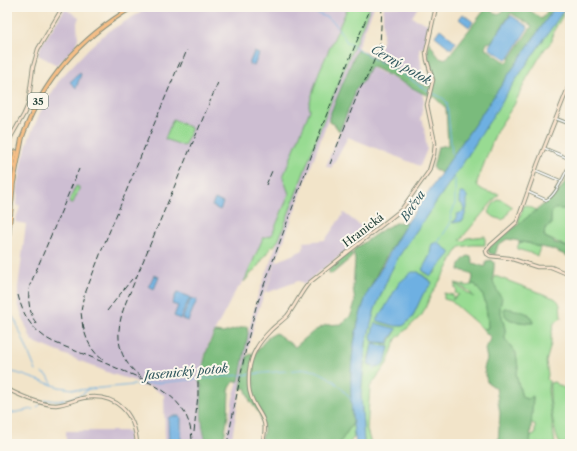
<svg xmlns="http://www.w3.org/2000/svg" width="577" height="451" viewBox="0 0 577 451" font-family="'Libre Caslon Text',serif">
	<style>
		.industrial { fill: #cdbed2 }
		.green { fill: #98db92; stroke: #5c8c63; fill-rule: evenodd }
		.forest { fill: #7abb7c; stroke: #4c7c58; fill-rule: evenodd }
		.water { fill: #6eb0e2; stroke: #46768b }
		.lines { fill: none; stroke-linecap: round; stroke-linejoin: round }
		.stream { stroke: #6eb0e2; stroke-width: 1 }
		.street-casing { stroke: #88907e; stroke-width: 3.5 }
		.secondary-casing { stroke: #88907e; stroke-width: 4.5 }
		.primary-casing { stroke: #88907e; stroke-width: 5 }
		.highway-casing { stroke: #88907e; stroke-width: 5.5 }
		.street { stroke: #fff; stroke-width: 1.5 }
		.secondary { stroke: #fbe5cf; stroke-width: 2.5 }
		.primary { stroke: #f5be86; stroke-width: 3 }
		.highway { stroke: #f5be86; stroke-width: 3.5 }
		.rail { stroke: #1f3d34; stroke-width: 1; stroke-dasharray: 6 3; stroke-linecap: butt }
		.labels { text-anchor: middle; stroke-width: 4; stroke-linejoin: round; paint-order: stroke }
		.shield { fill: #fbf7ec; stroke: #61756b; stroke-width: 1 }
		.shield-label { font-size: 10px; font-weight: bold; fill: #1f3d34 }
		.street-label { font-size: 11px; fill: #1f3d34; stroke: #fbf7ec }
		.water-label { font-size: 12px; font-style: italic; fill: #335a60; stroke: #fbf7ec }
	</style>
	<rect width="100%" height="100%" fill="#fbf7ec"/>
	<filter id="ink" filterUnits="userSpaceOnUse"><feTurbulence type="fractalNoise" baseFrequency=".025" numOctaves="2"/><feDisplacementMap in="SourceGraphic" scale="8" xChannelSelector="R" yChannelSelector="G"/><feConvolveMatrix kernelMatrix="1 2 1 2 8 2 1 2 1" color-interpolation-filters="sRGB"/></filter>
	<filter id="wash" filterUnits="userSpaceOnUse"><feTurbulence type="fractalNoise" baseFrequency=".012" numOctaves="4" result="noise"/><feDisplacementMap in="SourceGraphic" scale="16" xChannelSelector="R" yChannelSelector="G"/><feGaussianBlur stdDeviation="0.9" result="paint"/><feColorMatrix in="noise" values="0 0 0 0 0 0 0 0 0 0 0 0 0 0 0 0 0 1.4 0 .05"/><feComposite in="paint" operator="in"/></filter>
	<g filter="url(#wash)">
		<rect width="100%" height="100%" fill="#f2e4c9"/>
		<g class="industrial">
			<path d="M149,7H348L319,72L309,105L311,110L283,177L289,193L272,235L263,238L244,281L235,292L209,342L204,358L202,376H199V382L202,386L201,419L203,432L207,444H165L164,395L151,387L138,386L139,383L135,381L112,374L32,341L23,319L19,306L18,288L26,224L15,222L20,207L17,205L18,186L23,159L29,138L40,113L60,79L89,48L106,33Z"/>
			<path d="M370,7H374L329,117L263,297L256,316L243,372L231,444H225L233,398L238,381L248,334L258,295L318,134Z"/>
			<path d="M384,7H418L412,17L430,25L424,48H419L423,80L419,83L413,78L378,60L383,36V14Z"/>
			<path d="M65,9L79,17L77,23L78,38L75,47L57,65L38,55L41,46Z"/>
			<path d="M370,67L422,93L424,101L420,120L423,121L427,149L420,166L348,137L331,168L326,166L354,97L353,93L358,85L361,83Z"/>
			<path d="M344,213L370,233L316,274L304,285L302,282L298,281L269,292H266L276,262L303,250L304,242L325,240Z"/>
			<path d="M66,431H129V444H35V443H66Z"/>
		</g>
		<g class="green">
			<path d="M348,7H370L325,116L279,239L273,247L272,246L271,247L258,266L244,282L263,238L272,235L289,194L283,177L310,110L309,105L319,72Z"/>
			<path d="M566,7L562,17L553,32L552,41L544,50L527,78L514,105L497,130L477,182V185C483,192 491,193 499,194L460,240L464,241L467,238L485,236V245H472L460,247L455,254L446,271L431,295L422,315L396,339L388,362L370,387L367,430L371,444H364L361,395L366,343L375,309L390,273L399,256L463,163L513,84ZM431,247L446,259L440,263L435,273L427,274L423,271V268L430,255ZM418,272L431,281L432,283L423,294L412,318L403,326L391,325L378,321L377,318C394,302 391,280 418,272ZM375,323L397,329L388,344L374,342L372,341L371,336ZM373,344L389,347L385,362L382,366L375,367L370,365L368,359Z"/>
			<path d="M173,119L191,128V130L184,146L165,139Z"/>
			<path d="M76,186L79,187V189L73,203L70,204L69,201Z"/>
			<path d="M499,199L502,200L513,207L511,208L505,218L502,220L494,217L488,212L494,203Z"/>
			<path d="M524,205L537,210L521,223L518,222Z"/>
			<path d="M556,208L570,210V248L545,237L544,229L551,225V213Z"/>
			<path d="M521,242L531,244L540,248L537,256L534,254L517,249L519,243Z"/>
			<path d="M495,276L554,298C562,302 560,309 561,318L554,323L551,336V344L546,362L548,375L547,379L549,381L548,390L555,444H530L531,435L535,434V424L531,423L533,397L527,399L522,397L516,375L518,368L516,353L505,339V329L500,308L501,298L498,293L493,281ZM505,308L529,314L533,323C527,323 507,322 505,315C504,313 505,310 505,308Z"/>
			<path d="M455,283L468,286L473,284H476C478,291 481,291 483,295C486,302 488,321 488,329H483L451,301L444,299V293L453,295V300L454,298L459,295L455,293L457,289L455,288V284L474,297L469,291Z"/>
			<path d="M554,382L570,392V444H560C553,433 549,396 550,383Z"/>
			<path d="M353,423L354,437L349,444H339Z"/>
		</g>
		<g class="forest">
			<path d="M487,7L495,14C503,14 503,9 509,7C522,3 532,12 542,19L550,7H555L441,173L433,168L438,147L448,145L446,108L434,97L422,93L375,68L370,67C367,71 365,78 362,82C358,87 353,89 354,96L340,130L339,131L334,124L329,122V117L357,49L413,78L419,83L428,86L431,83C432,69 425,56 429,42C434,48 435,54 441,59L447,58ZM511,13L532,26L507,63L485,48L487,43L491,42Z"/>
			<path d="M570,175V210C552,208 551,206 551,225L545,228L544,236L546,238L549,239L555,243L570,248V257L551,249L535,246L529,243L521,242L519,243V241L507,239L498,245L495,255L489,253L488,249L493,244L557,194Z"/>
			<path d="M398,222L407,223C393,244 378,269 368,293C351,331 348,381 353,423L339,444H260L264,430L262,422L259,413L250,401L245,388H243L241,390V388L247,356L257,351L267,338L276,333L295,347L314,331L326,325L342,324L351,315L355,302L353,288L355,260L353,250L385,228Z"/>
			<path d="M350,252L352,253V257L332,274L329,273V270Z"/>
			<path d="M468,256L471,257L473,263L485,267L486,261L492,260L494,262C495,269 492,276 493,281C494,286 499,294 502,298L500,308L505,329V339L516,353L518,368L516,375L522,397L527,399L533,396L530,444H498L500,413L496,388L487,382L484,368L487,359L485,349L487,344L491,340L489,335L486,334L483,329L488,328C488,321 486,300 482,294C479,290 477,288 475,284L471,285L473,278L472,274L468,272L459,270C459,265 462,259 468,256Z"/>
			<path d="M506,308C514,310 533,311 533,323C527,323 508,322 505,315C505,315 504,310 504,309Z"/>
			<path d="M247,326L248,334L239,381L233,382L229,390L228,415L223,444H207C200,424 201,407 202,386L199,382V376L202,375C204,360 207,346 215,332L223,333Z"/>
		</g>
		<g class="water">
			<path d="M555,7H566L513,84L463,163L399,256L390,273L375,309L366,343L361,395L364,444H356C347,394 349,342 367,294C370,288 374,282 377,276C387,258 396,240 407,223Z"/>
			<path d="M463,14L473,22L469,27L459,19Z"/>
			<path d="M510,16H512L527,26L528,28L509,58L506,59L490,49L489,46Z"/>
			<path d="M440,29L456,42L451,49L435,36Z"/>
			<path d="M254,52L259,54L254,66L249,64Z"/>
			<path d="M80,73L81,74L76,88L70,82Z"/>
			<path d="M460,193H464L467,196V208L463,221L453,223L452,222L455,221L457,214L463,212L464,210L462,204L460,203Z"/>
			<path d="M215,199L223,203L220,210L212,206Z"/>
			<path d="M437,242L450,252V254L431,276L422,270L430,255L431,247L432,244Z"/>
			<path d="M412,272H418L432,283L423,294L412,318L403,326H395L378,321L376,320L383,311L399,283Z"/>
			<path d="M154,275L159,277L154,289L149,286Z"/>
			<path d="M177,292L190,297L180,319L174,316L178,306L172,304Z"/>
			<path d="M191,298L197,300L188,321L182,319Z"/>
			<path d="M375,323L397,329L389,340V343L374,342L372,341L371,336Z"/>
			<path d="M372,344L389,347L386,359L382,366L375,367L368,364Z"/>
			<path d="M172,416H179L181,418V444H169L168,418Z"/>
		</g>
		<g class="lines">
			<g class="stream">
				<path d="M302,7L328,18L334,22L347,42L377,61L409,78L418,85L444,99L447,103L452,153L453,155"/>
				<path d="M437,244L450,224L451,215L455,204V179"/>
				<path d="M7,314L13,317L16,322L36,371"/>
				<path d="M373,370L375,366"/>
				<path d="M7,371L17,373L59,387L79,390L307,369C326,372 340,384 351,400"/>
				<path d="M42,373L48,376L53,385"/>
				<path d="M44,401C48,398 52,401 57,401C64,400 84,396 87,390"/>
				<path d="M37,407L40,405"/>
				<path d="M7,414L33,409"/>
			</g>
		</g>
	</g>
	<g filter="url(#ink)">
		<g class="lines">
			<g class="street-casing">
				<g id="street">
					<path d="M557,119L570,124"/>
					<path d="M544,148L570,159"/>
					<path d="M535,170L561,181"/>
					<path d="M528,192L546,200C555,198 565,173 570,164"/>
				</g>
			</g>
			<g class="secondary-casing">
				<g id="secondary">
					<path d="M570,83L538,163L517,222L491,245L486,251L487,254L490,256L509,258L537,267H551L570,275"/>
					<path d="M7,144L24,114L28,105L33,67L38,49L63,7"/>
					<path d="M7,389C21,396 40,405 56,405C66,404 74,400 83,398C116,392 135,413 137,444"/>
					<path d="M262,444C271,415 256,416 250,393C248,386 249,379 249,372C251,354 258,343 271,330C276,325 282,321 287,316C296,305 300,293 309,283L401,210L429,171L434,154L435,143L427,105L433,80L427,60L426,52L436,7"/>
				</g>
			</g>
			<g class="primary-casing">
				<path id="primary" d="M22,138C42,81 81,37 133,7"/>
			</g>
			<g class="highway-casing">
				<g id="highway">
					<path d="M7,204L9,179L16,152"/>
					<path d="M7,252L13,184L22,138"/>
				</g>
			</g>
			<use href="#street" class="street"/>
			<use href="#secondary" class="secondary"/>
			<use href="#primary" class="primary"/>
			<use href="#highway" class="highway"/>
			<g class="rail">
				<path d="M180,67L187,50"/>
				<path d="M330,164L359,91L368,75L380,46L382,7"/>
				<path d="M266,185L272,171"/>
				<path d="M18,295C22,311 28,324 41,334C51,343 62,345 73,350C89,356 105,363 121,370C155,384 190,398 192,440"/>
				<path d="M107,311L132,279"/>
				<path d="M36,324C29,311 27,299 30,285L79,169"/>
				<path d="M83,324C85,338 91,351 103,360"/>
				<path d="M83,328L81,312L83,299L103,247L180,62"/>
				<path d="M149,382C116,363 113,335 126,302L219,80"/>
				<path d="M194,432L198,395V376"/>
				<path d="M227,444L247,343L256,307L326,116L371,7"/>
			</g>
		</g>
	</g>
	<g class="labels">
		<rect class="shield" x="28" y="93" width="20" height="16" rx="3"/>
		<g class="shield-label">
			<text x="38" y="105">35</text>
		</g>
		<g class="street-label">
			<text transform="translate(363 230) rotate(-37)" y="4">Hranická</text>
		</g>
		<g class="water-label">
			<text transform="translate(401 65) rotate(30)" y="4">Černý potok</text>
			<text transform="translate(413 206) rotate(-56)" y="4">Bečva</text>
			<text transform="translate(186 372) rotate(-5)" y="4">Jasenický potok</text>
		</g>
	</g>
	<rect width="577" height="451" fill="none" stroke="#fbf7ec" stroke-width="24"/>
</svg>
